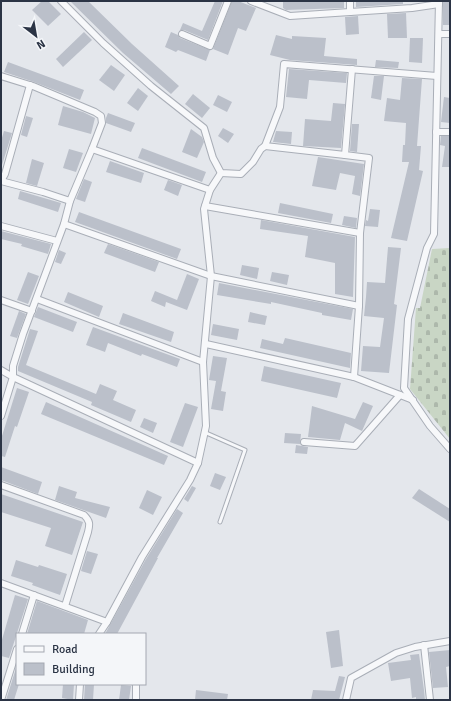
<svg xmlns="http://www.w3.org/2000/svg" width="451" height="701" viewBox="0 0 451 701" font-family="Signika,sans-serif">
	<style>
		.cemetery { fill: url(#cemetery-stones) }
		.building { fill: #bbc0ca }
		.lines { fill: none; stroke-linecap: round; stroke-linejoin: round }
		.service-casing { stroke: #a9aeb7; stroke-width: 5 }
		.minor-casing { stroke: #a9aeb7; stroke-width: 8 }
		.service { stroke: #f7f8fa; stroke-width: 3 }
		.minor { stroke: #f7f8fa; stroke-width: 6 }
	</style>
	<defs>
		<pattern id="cemetery-stones" width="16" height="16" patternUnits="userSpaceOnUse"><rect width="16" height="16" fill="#c9d6c5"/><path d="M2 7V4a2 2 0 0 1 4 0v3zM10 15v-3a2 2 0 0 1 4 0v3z" fill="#adb8ab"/></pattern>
	</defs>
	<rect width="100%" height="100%" fill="#e4e7ec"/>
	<path class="cemetery" d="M450,248V439L410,389L416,308H420L432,249Z"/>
	<g class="building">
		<path d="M42,1H48L61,14L48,26L32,10Z"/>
		<path d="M70,1H88L132,44L179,86L171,94L123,53Z"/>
		<path d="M215,1H223L208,40L184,30H180L183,23L202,31Z"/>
		<path d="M232,1H238L256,8L246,31L238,28L228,55L213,49Z"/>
		<path d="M283,1H344V8L286,10L283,8Z"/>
		<path d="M356,1H403V4L356,7Z"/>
		<rect x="443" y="2" width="7" height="23"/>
		<path d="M406,13L407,38H388L387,14Z"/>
		<path d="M358,16L359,34L346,35L345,17Z"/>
		<path d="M84,32L92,40L63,67L56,59Z"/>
		<path d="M171,32L178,35L180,38L210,50L206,61L178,50L176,52L165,47Z"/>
		<path d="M276,35L292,39V36L326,38L324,56L357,59V65L290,60L270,55Z"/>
		<path d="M410,38H423L422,63L409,62Z"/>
		<path d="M376,60L399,62L398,68L375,67Z"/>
		<path d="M8,62L84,90L80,100L34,82L4,72Z"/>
		<path d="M111,65L125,75L114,91L99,80Z"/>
		<path d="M289,69L347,73L346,83L309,80L307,99L286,97Z"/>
		<path d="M374,76H384L381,100L371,98Z"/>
		<path d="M402,78L422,79L417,146H421L419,170L423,171L407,241L391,238L409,162H402L403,145H405L406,123L384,121L387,98L400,100Z"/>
		<path d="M138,88L148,96L138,111L127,103Z"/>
		<path d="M193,94L210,108L202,118L185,104Z"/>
		<path d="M218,95L232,102L227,112L213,105Z"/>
		<path d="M444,97L450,98V123L441,122Z"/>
		<path d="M333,103L345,104L341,148L303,146L305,119L331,121Z"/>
		<path d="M63,106L83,112L95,118L91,134L58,125Z"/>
		<path d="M108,113L135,123L131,132L106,123V118Z"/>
		<path d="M26,116L33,118L27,137L21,135Z"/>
		<path d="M352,124H359L357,152L350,151Z"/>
		<path d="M223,128L234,134L228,143L218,136Z"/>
		<path d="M191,129L202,137L204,142L197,158L182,152Z"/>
		<path d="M4,131L12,133L2,165H1V141Z"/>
		<path d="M276,131L292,132L291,144L273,142Z"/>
		<path d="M441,136H450L449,167H442L445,146L440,145Z"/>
		<path d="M142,148L206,172L202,182L138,158Z"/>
		<path d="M69,149L83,153L76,172L63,168Z"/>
		<path d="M318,157L364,164L360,196L352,194L355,176L340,173L336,190L312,186Z"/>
		<path d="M32,159L44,163L37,186L26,183Z"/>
		<path d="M110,161L144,173L141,183L106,172Z"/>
		<path d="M84,179L92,182L85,202L76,199Z"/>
		<path d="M168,180L182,185L178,196L164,190Z"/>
		<path d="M20,191L61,203L58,212L18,199Z"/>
		<path d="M280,203L333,214L331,223L278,213Z"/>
		<path d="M370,209L380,210L378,227L365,226L366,220L368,221Z"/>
		<path d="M79,212L181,249L177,259L75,222Z"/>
		<path d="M344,216L357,218L356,228L342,225Z"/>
		<path d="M261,220L355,237L353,297L335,294V263L305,257L308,236L260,229Z"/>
		<path d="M1,231L51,244L48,254L21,246L22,244L1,239Z"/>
		<path d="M108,244L159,262L155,272L104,253Z"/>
		<path d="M388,247L401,248L394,304L397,305L389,373L361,371L363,346L380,347L384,318L364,316L366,297L367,282L385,283Z"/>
		<path d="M59,250L66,253L61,264L55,262Z"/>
		<path d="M242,265L259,268L257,279L240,275Z"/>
		<path d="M28,272L39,276L28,304L17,300Z"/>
		<path d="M272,272L289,275L287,285L270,281Z"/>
		<path d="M187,274L199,279L187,310L166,302L165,307L151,301L155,291L177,300Z"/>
		<path d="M219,283L353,309L351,320L322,315V313L271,302V304L217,295Z"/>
		<path d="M68,292L103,306L99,317L64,302Z"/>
		<path d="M38,307L77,322L73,332L34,317Z"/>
		<path d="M19,311L26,314L17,338L10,336Z"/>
		<path d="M250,312L267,316L265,325L248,322Z"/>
		<path d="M123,313L174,332L171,342L119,324Z"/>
		<path d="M213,324L239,329L237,340L211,335Z"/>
		<path d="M93,327L180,359L177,367L142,354L141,356L108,343L105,352L86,345Z"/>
		<path d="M30,329L38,331L26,365L96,394L100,384L117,391L113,400L136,410L131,422L91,405L92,402L18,371V367Z"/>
		<path d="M285,338L351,353L350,368L260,348L262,339L283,344Z"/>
		<path d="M213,356L227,358L221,391L226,392L223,411L211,409L216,381L209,380Z"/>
		<path d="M264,366L341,383L337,398L261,381Z"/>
		<path d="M17,388L29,392L17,427L15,426L5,457L1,456V439Z"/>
		<path d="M46,402L168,456L164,465L41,414Z"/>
		<path d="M363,402L373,406L362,431L345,423L340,440L308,437L312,406L355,419Z"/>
		<path d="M185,403L198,407L183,447L170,442Z"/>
		<path d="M144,418L157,423L153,433L140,427Z"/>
		<path d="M285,433L301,434L300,444L284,443Z"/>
		<path d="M296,445L308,447L307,454L295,453Z"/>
		<path d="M1,467L42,482L38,494L1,480Z"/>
		<path d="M215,473L226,477L220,490L210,486Z"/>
		<path d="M59,486L77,492L75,498L110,507L106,518L55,500Z"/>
		<path d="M192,486L196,488L188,502L184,499Z"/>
		<path d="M419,489L450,509V522L412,498Z"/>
		<path d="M147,490L162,497L153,515L139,508Z"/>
		<path d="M1,494L83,522L72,555L45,546L51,528L1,512Z"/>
		<path d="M177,509L183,513L157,558H158L117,634H105L146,559Z"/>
		<path d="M87,551L98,554L91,574L81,571Z"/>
		<path d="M16,560L38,567L39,565L67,574L60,595L32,585L33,583L11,576Z"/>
		<path d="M15,595L28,599L9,658L1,656V643Z"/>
		<path d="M37,601L88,620L84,634H27Z"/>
		<path d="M339,630L343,666L331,668L326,632Z"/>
		<path d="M450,650V666L446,667L448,687L433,688L429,652Z"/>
		<path d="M419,654L424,690L425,700H416V697L412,698L410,678L391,681L388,663L411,660L410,655Z"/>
		<path d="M17,665V684H19L14,700H6Z"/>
		<path d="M339,676L345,677L339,700H311L313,690L335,691Z"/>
		<path d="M63,684H74L73,700L62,698Z"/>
		<path d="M85,684H94L93,700H84Z"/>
		<path d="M121,685L131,686L129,700H119Z"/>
		<path d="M196,690L228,694L227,700H195Z"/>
	</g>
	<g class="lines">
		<g class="service-casing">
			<path id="service" d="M204,432L245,450L220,522"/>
		</g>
		<g class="minor-casing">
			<g id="minor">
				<path d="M61,1L103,43L151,86L204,128L213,158L221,173L241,174L253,162L261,149L265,146L280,107L284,64L437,76"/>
				<path d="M251,1L290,16L350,12"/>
				<path d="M350,1V12L412,8L439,4"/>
				<path d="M439,1L434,234L427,248L408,319L404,388L430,426L450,449"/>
				<path d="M182,34L210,46L228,1"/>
				<path d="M439,34H450"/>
				<path d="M352,69L345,155L369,158L360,233L359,306L354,377"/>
				<path d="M1,76L33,86L95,112L101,116L102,123L92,149L70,201L64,224L23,334L13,366V377L1,416"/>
				<path d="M436,132H450"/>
				<path d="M265,146L345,155"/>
				<path d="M92,149L210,190"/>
				<path d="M1,181L5,174L30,85"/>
				<path d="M1,181L43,192L70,201"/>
				<path d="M205,206L360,233"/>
				<path d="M64,224L211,276L359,306"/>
				<path d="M1,226L57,241"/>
				<path d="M37,299L203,362"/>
				<path d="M1,300L32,311"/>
				<path d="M206,344L354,377L413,400"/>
				<path d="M1,370L13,377L198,463"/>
				<path d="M304,442L355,446L400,395"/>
				<path d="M1,485L84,515C90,521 90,524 88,532L65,606"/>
				<path d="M1,583L107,622"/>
				<path d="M22,634L34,595"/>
				<path d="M99,634L107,622L142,557L190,480L198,463L206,426L203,362L211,276L204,209L210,190L221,173"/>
				<path d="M424,645L430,700"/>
				<path d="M1,700L17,649"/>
				<path d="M79,700L80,684"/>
				<path d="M136,700V684"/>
				<path d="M346,700L351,678L396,653L415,647L450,641"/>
			</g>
		</g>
		<use href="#service" class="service"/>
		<use href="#minor" class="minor"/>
	</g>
	<rect width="451" height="701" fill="none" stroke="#2b3445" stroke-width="4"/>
	<rect x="16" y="633" width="130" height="52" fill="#f4f6f9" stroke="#a4a8b1"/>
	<rect x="24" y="646" width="20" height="6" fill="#f7f8fa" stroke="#a4a8b1"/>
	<text x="52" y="653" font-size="12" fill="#2b3445">Road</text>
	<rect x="24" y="663" width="20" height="12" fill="#bbc0ca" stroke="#a4a8b1"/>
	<text x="52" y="673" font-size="12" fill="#2b3445">Building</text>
	<g transform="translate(36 36) rotate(149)" stroke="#f4f6f9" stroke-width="3" paint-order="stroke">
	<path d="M0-3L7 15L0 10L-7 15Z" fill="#2b3445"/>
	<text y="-6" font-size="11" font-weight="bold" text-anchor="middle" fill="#2b3445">N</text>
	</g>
</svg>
